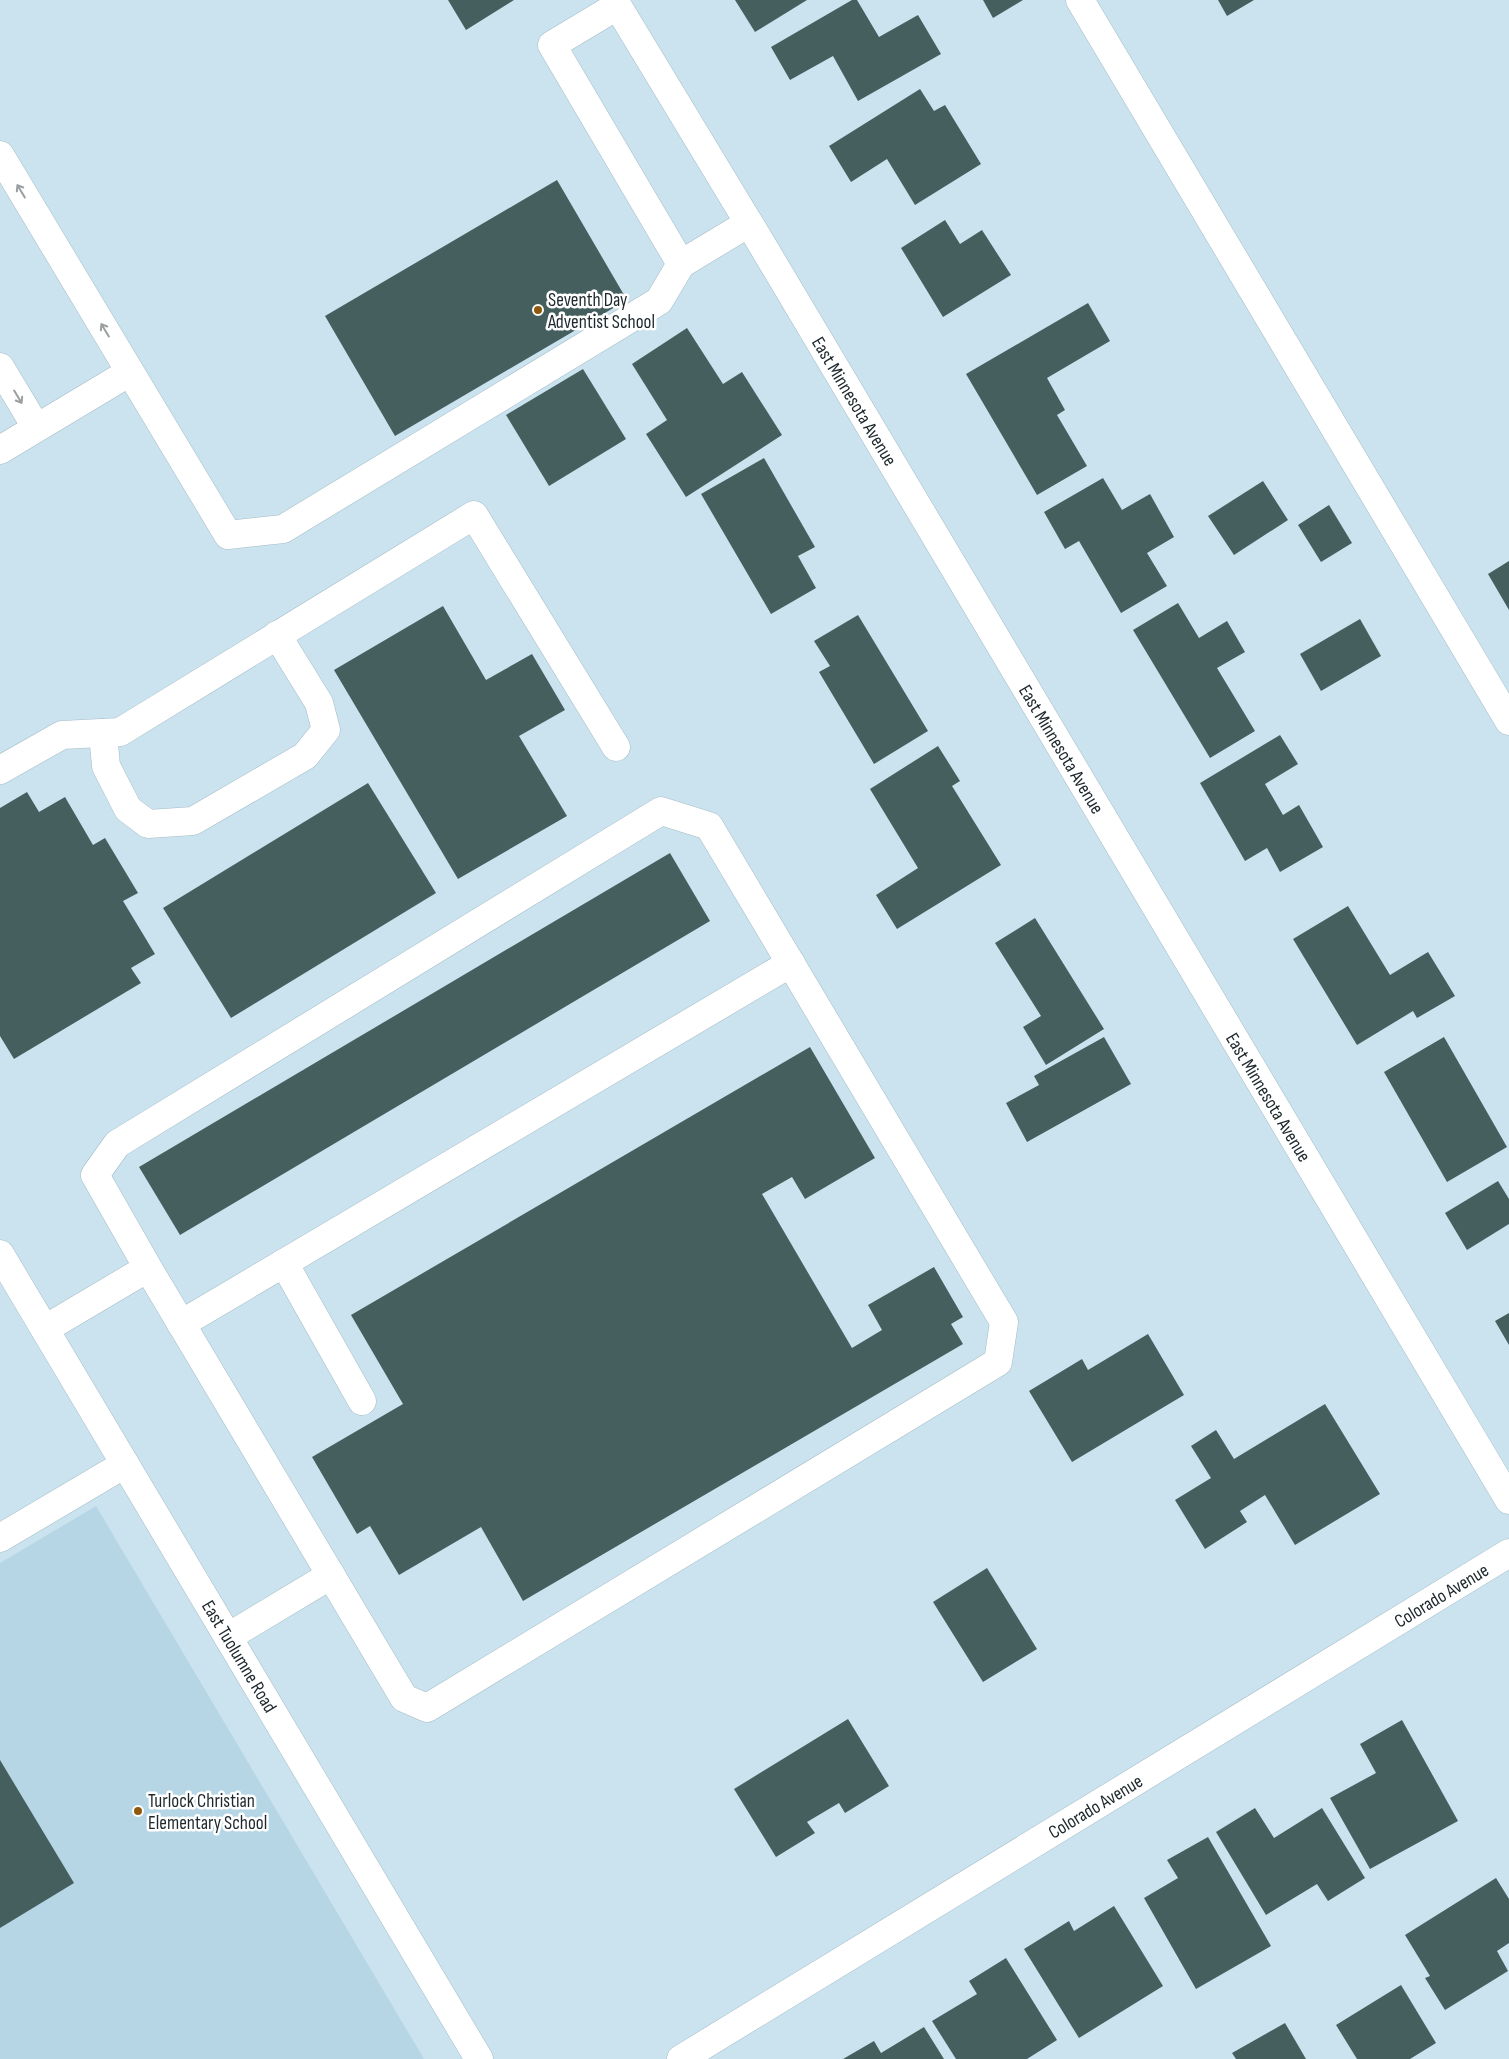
<svg xmlns="http://www.w3.org/2000/svg" width="1509" height="2059" viewBox="0 0 1509 2059" font-family="'Sofia Sans Condensed',sans-serif">
	<style>
		.built { fill: #b6d6e5 }
		.building { fill: #455f5f }
		.lines { fill: none; stroke-linecap: round; stroke-linejoin: round }
		.minor-casing { stroke: #a4bcc7; stroke-width: 29 }
		.minor { stroke: #fff; stroke-width: 28 }
		.oneway { stroke: #9a9ea0 }
		.poi-dot { fill: #8e590b; stroke: #fff; stroke-width: 2 }
		.labels { text-anchor: middle; stroke-width: 5; stroke-linejoin: round; paint-order: stroke }
		.poi-label { font-size: 19px; fill: #1e282c; stroke: #fff; text-anchor: start }
		.street-label { font-size: 19px; fill: #1e282c; stroke: #fff }
	</style>
	<rect width="100%" height="100%" fill="#cae3ef"/>
	<path class="built" d="M96,1506L424,2059H0V1563Z"/>
	<g class="building">
		<path d="M448,0H514L466,30Z"/>
		<path d="M735,0H807L755,32Z"/>
		<path d="M852,0H857L879,37L918,15L941,54L858,101L833,56L790,80L771,47Z"/>
		<path d="M983,0H1023L993,18Z"/>
		<path d="M1218,0H1254L1227,16Z"/>
		<path d="M920,89L934,111L945,105L981,164L915,205L887,159L851,182L829,146Z"/>
		<path d="M557,180L627,300L395,436L325,316Z"/>
		<path d="M945,220L960,244L982,230L1011,275L943,317L901,248Z"/>
		<path d="M1088,303L1110,341L1047,378L1065,410L1057,415L1087,466L1037,495L966,374Z"/>
		<path d="M687,328L723,384L742,372L782,435L686,497L646,434L667,420L632,364Z"/>
		<path d="M583,369L626,439L549,486L506,415Z"/>
		<path d="M764,458L815,547L798,556L816,588L771,614L701,494Z"/>
		<path d="M1103,478L1122,510L1150,494L1174,537L1147,553L1167,586L1121,613L1079,541L1065,549L1044,512Z"/>
		<path d="M1263,481L1288,520L1234,555L1208,516Z"/>
		<path d="M1329,505L1352,543L1321,562L1298,525Z"/>
		<path d="M1509,561V610L1488,574Z"/>
		<path d="M1178,603L1199,638L1227,621L1245,652L1217,668L1255,731L1210,758L1133,630Z"/>
		<path d="M443,606L486,680L532,654L565,710L519,736L567,816L458,879L334,670Z"/>
		<path d="M858,615L928,731L874,764L819,672L830,666L814,641Z"/>
		<path d="M1360,619L1381,656L1321,691L1300,654Z"/>
		<path d="M1280,735L1298,764L1265,784L1283,815L1299,805L1323,847L1280,872L1267,848L1245,861L1200,783Z"/>
		<path d="M938,746L960,781L952,786L1001,865L897,929L876,895L918,868L870,789Z"/>
		<path d="M368,783L436,893L231,1018L163,908Z"/>
		<path d="M27,792L39,812L65,797L93,845L105,838L138,893L123,901L155,954L131,968L141,983L14,1059L0,1036V808Z"/>
		<path d="M670,853L710,921L180,1235L139,1167Z"/>
		<path d="M1348,906L1390,975L1428,952L1455,996L1417,1018L1413,1011L1357,1045L1293,939Z"/>
		<path d="M1035,918L1104,1029L1046,1065L1023,1027L1041,1016L995,943Z"/>
		<path d="M1104,1037L1131,1084L1027,1142L1006,1103L1039,1085L1034,1076Z"/>
		<path d="M1444,1037L1507,1147L1447,1182L1384,1072Z"/>
		<path d="M810,1047L875,1158L805,1199L792,1177L762,1194L852,1348L882,1330L868,1305L934,1267L963,1317L951,1324L963,1344L523,1601L481,1527L399,1575L370,1526L357,1534L312,1457L403,1404L351,1315Z"/>
		<path d="M1498,1181L1509,1199V1224L1467,1250L1445,1213Z"/>
		<path d="M1509,1313V1345L1495,1321Z"/>
		<path d="M1148,1334L1184,1395L1072,1462L1029,1391L1082,1359L1088,1370Z"/>
		<path d="M1325,1404L1380,1494L1295,1545L1265,1495L1240,1511L1247,1522L1205,1549L1175,1500L1211,1478L1191,1446L1216,1430L1234,1459Z"/>
		<path d="M987,1568L1037,1649L983,1682L933,1602Z"/>
		<path d="M848,1719L889,1786L845,1813L839,1803L807,1822L815,1833L776,1857L734,1789Z"/>
		<path d="M1402,1720L1458,1821L1370,1869L1330,1798L1376,1773L1360,1744Z"/>
		<path d="M0,1760L74,1883L0,1928Z"/>
		<path d="M1255,1808L1274,1838L1322,1808L1365,1878L1328,1901L1317,1884L1266,1915L1216,1832Z"/>
		<path d="M1208,1837L1271,1946L1196,1989L1144,1898L1178,1878L1167,1860Z"/>
		<path d="M1496,1878L1509,1899V1943L1497,1951L1508,1971L1445,2010L1425,1978L1430,1976L1405,1935Z"/>
		<path d="M1114,1906L1163,1986L1079,2038L1024,1949L1069,1921L1074,1931Z"/>
		<path d="M1006,1958L1057,2040L1027,2059H956L932,2021L977,1994L969,1981Z"/>
		<path d="M1401,1985L1436,2043L1410,2059H1357L1336,2025Z"/>
		<path d="M1285,2023L1306,2059H1236L1232,2053Z"/>
		<path d="M924,2027L944,2059H843L874,2041L881,2053Z"/>
	</g>
	<g class="lines">
		<g class="minor-casing">
			<g id="minor">
				<path d="M614,0L761,243L1509,1500"/>
				<path d="M1080,0L1509,721"/>
				<path d="M617,6L552,45L681,264L749,223"/>
				<path d="M0,155L228,535L283,529L659,301L681,264"/>
				<path d="M0,367L36,427"/>
				<path d="M0,450L130,372"/>
				<path d="M103,733L106,766L128,809L148,824L193,821L305,756L326,730L319,703L277,635"/>
				<path d="M0,770L62,735L120,732L474,515L616,747"/>
				<path d="M0,1254L479,2059"/>
				<path d="M284,1263L362,1401"/>
				<path d="M181,1324L791,963"/>
				<path d="M45,1329L148,1268L95,1175L117,1144L661,811L709,826L1004,1322L998,1362L427,1708L404,1698L148,1268"/>
				<path d="M0,1538L125,1464"/>
				<path d="M228,1637L331,1575"/>
				<path d="M681,2059L1509,1553"/>
			</g>
		</g>
		<use href="#minor" class="minor"/>
	</g>
	<defs><path id="oneway-shaft" d="M-6 0H5M1.5-3L5.5 0L1.5 3" fill="none" stroke-width="1.6" stroke-linecap="round" stroke-linejoin="round" transform="scale(1.25)"/></defs>
	<g class="oneway">
		<use href="#oneway-shaft" transform="translate(21 191) rotate(-121)"/>
		<use href="#oneway-shaft" transform="translate(105 330) rotate(-121)"/>
		<use href="#oneway-shaft" transform="translate(18 397) rotate(59)"/>
	</g>
	<g class="poi-dot">
		<circle cx="538" cy="310" r="5"/>
		<circle cx="138" cy="1811" r="5"/>
	</g>
	<g class="labels">
		<g class="poi-label">
			<text x="548" y="306">Seventh Day<tspan x="548" dy="22">Adventist School</tspan></text>
			<text x="148" y="1807">Turlock Christian<tspan x="148" dy="22">Elementary School</tspan></text>
		</g>
		<g class="street-label">
			<text transform="translate(855 401) rotate(59)" y="7">East Minnesota Avenue</text>
			<text transform="translate(1062 749) rotate(59)" y="7">East Minnesota Avenue</text>
			<text transform="translate(1269 1097) rotate(59)" y="7">East Minnesota Avenue</text>
			<text transform="translate(1441 1595) rotate(-31)" y="7">Colorado Avenue</text>
			<text transform="translate(240 1656) rotate(59)" y="7">East Tuolumne Road</text>
			<text transform="translate(1095 1806) rotate(-31)" y="7">Colorado Avenue</text>
		</g>
	</g>
</svg>
